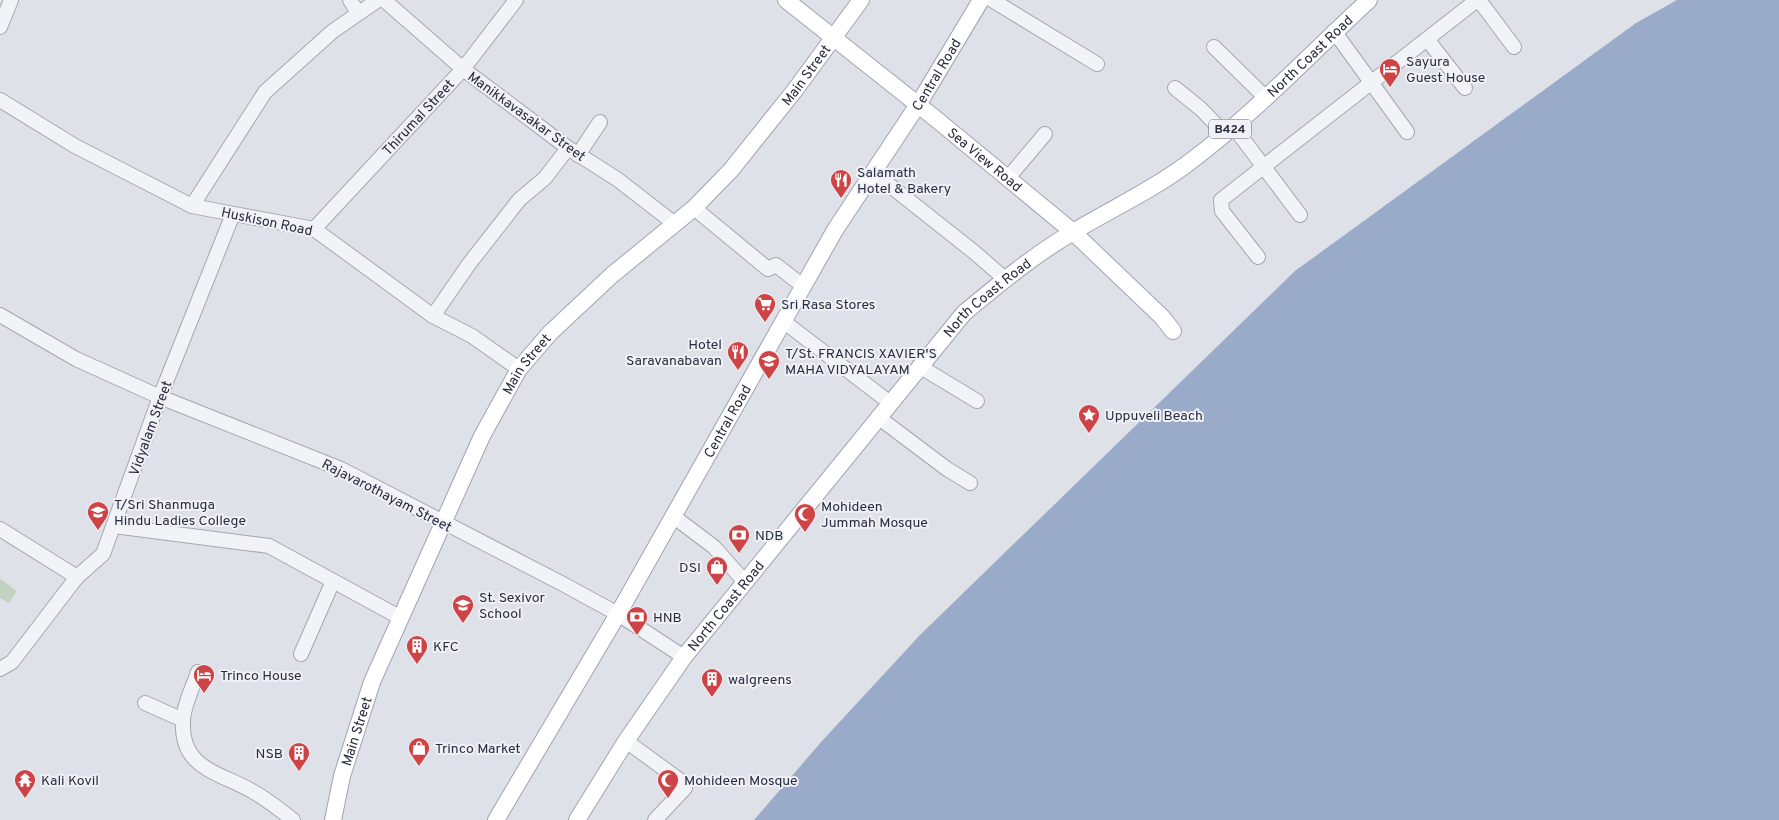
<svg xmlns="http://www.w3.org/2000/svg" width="1779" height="820" viewBox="0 0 1779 820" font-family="Overpass,sans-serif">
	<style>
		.green { fill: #c2d2c0 }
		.water { fill: #9aaac9 }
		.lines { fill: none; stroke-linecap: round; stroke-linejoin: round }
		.minor-casing { stroke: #a4a7b2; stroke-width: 16 }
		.major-casing { stroke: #9ea4b4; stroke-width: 18 }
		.minor { stroke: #f2f3f7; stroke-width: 14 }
		.major { stroke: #fff; stroke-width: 16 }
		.labels { text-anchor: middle; stroke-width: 4; stroke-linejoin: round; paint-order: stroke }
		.shield { fill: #eff1f6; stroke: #646876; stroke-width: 1 }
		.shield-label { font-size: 12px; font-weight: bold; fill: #282d3f }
		.street-label { font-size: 14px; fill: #282d3f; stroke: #eff1f6 }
		.poi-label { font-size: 14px; fill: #282d3f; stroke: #eff1f6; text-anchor: start }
	</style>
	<rect width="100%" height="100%" fill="#dfe1e8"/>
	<path class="green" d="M0,579L17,591L9,603L0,598Z"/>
	<path class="water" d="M1677,0H1779V820H754L822,741L920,635L1295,271L1636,23Z"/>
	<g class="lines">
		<g class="minor-casing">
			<g id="minor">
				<path d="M350,0L358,13"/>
				<path d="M384,0L463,69L568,148L617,179L675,224"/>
				<path d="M992,0L1097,64"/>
				<path d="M1479,0L1514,47"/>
				<path d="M0,27L11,0"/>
				<path d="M1334,31L1407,132"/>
				<path d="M1427,39L1465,88"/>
				<path d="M1214,47L1265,97"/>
				<path d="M1175,88L1201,109L1224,133"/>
				<path d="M0,100L75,146L192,206L314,229L433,316L472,336L519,369"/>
				<path d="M1233,126L1300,215"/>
				<path d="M578,155L600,122"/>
				<path d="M873,172L974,252L1005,279"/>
				<path d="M1008,178L1045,134"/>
				<path d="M192,206L265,92L333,31L378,0"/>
				<path d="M694,208L768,269L776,265L803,286"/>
				<path d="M314,229L463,69L516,0"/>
				<path d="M1258,257L1222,211L1221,200L1477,0"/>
				<path d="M0,315L76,359L160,397L341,469L561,583L618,614L684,657"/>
				<path d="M433,316L469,264L519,200L545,178L568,148"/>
				<path d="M783,321L889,402"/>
				<path d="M919,366L977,401"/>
				<path d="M878,417L947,469L970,483"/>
				<path d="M673,516L714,547L744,581"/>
				<path d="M114,526L269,546L401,618"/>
				<path d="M0,529L77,577"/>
				<path d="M301,654L333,581"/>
				<path d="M0,669L12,662L77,577L103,554L160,397L233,214"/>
				<path d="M198,672C193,687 184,704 183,720C180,769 219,772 252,791C267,799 280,810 293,820"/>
				<path d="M145,703L183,720"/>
				<path d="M626,741L685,784V788L655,820"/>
			</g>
		</g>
		<g class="major-casing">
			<g id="major">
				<path id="s1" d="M786,0L936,119L1073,232L1162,317L1173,331"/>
				<path id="s2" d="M333,820L342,776L372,682L482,436L519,369L550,333L612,275L694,208L731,170L795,90L861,0"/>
				<path id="s3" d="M496,820L618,614L835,230L921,100L981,0"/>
				<path id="s4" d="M577,820L626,741L684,657L964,313C999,284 1034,255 1073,232C1111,209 1151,191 1187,164C1252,116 1309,55 1369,0"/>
			</g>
		</g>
		<use href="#minor" class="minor"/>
		<use href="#major" class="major"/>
	</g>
	<defs>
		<g id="hotel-pin" transform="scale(1.125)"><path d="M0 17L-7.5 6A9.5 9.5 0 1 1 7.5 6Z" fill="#ce4446" stroke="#eff1f6"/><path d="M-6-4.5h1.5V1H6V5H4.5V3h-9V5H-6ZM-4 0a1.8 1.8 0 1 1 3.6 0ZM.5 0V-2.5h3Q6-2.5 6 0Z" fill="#fff"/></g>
		<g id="restaurant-pin" transform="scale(1.125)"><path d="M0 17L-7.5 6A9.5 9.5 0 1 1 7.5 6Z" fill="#ce4446" stroke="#eff1f6"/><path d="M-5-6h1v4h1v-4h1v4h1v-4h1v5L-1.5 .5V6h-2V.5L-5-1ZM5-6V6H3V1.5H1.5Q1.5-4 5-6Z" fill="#fff"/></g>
		<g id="supermarket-pin" transform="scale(1.125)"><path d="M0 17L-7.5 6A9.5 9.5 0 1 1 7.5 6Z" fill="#ce4446" stroke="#eff1f6"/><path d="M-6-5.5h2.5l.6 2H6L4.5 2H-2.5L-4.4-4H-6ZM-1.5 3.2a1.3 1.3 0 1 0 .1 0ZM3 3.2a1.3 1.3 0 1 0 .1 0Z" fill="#fff"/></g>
		<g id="school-pin" transform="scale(1.125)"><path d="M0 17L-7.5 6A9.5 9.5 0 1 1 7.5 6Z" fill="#ce4446" stroke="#eff1f6"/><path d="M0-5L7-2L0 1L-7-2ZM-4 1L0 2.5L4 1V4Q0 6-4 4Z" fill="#fff"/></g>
		<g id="sight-pin" transform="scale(1.125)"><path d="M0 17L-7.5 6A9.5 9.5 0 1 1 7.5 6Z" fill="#ce4446" stroke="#eff1f6"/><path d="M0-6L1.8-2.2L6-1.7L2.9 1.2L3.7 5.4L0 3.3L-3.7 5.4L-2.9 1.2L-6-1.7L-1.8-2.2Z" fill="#fff"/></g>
		<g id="mosque-pin" transform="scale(1.125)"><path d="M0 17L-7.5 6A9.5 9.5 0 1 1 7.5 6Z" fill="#ce4446" stroke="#eff1f6"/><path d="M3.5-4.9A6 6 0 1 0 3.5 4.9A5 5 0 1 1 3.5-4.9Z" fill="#fff"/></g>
		<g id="bank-pin" transform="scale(1.125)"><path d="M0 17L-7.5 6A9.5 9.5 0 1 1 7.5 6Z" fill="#ce4446" stroke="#eff1f6"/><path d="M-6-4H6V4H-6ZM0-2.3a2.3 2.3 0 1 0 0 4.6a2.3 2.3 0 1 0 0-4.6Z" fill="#fff"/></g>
		<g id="shop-pin" transform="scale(1.125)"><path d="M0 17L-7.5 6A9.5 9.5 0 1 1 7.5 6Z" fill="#ce4446" stroke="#eff1f6"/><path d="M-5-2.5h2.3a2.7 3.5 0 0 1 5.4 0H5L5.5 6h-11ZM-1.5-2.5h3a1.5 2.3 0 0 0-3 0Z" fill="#fff"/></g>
		<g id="building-pin" transform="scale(1.125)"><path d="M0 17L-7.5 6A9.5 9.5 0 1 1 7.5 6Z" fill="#ce4446" stroke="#eff1f6"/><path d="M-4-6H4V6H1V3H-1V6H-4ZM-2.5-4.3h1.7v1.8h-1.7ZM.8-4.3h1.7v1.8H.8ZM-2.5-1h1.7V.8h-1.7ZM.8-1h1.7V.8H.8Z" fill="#fff"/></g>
		<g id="temple-pin" transform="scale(1.125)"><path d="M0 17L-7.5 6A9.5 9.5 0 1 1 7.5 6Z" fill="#ce4446" stroke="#eff1f6"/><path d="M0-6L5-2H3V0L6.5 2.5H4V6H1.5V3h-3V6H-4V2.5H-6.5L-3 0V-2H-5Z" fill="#fff"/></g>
	</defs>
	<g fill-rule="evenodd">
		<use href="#hotel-pin" x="1390" y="69"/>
		<use href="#restaurant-pin" x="841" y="180"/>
		<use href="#supermarket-pin" x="765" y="304"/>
		<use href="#restaurant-pin" x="738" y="352"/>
		<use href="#school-pin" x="769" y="361"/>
		<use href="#sight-pin" x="1089" y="415"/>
		<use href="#school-pin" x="98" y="512"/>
		<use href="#mosque-pin" x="805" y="514"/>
		<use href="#bank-pin" x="739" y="535"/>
		<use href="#shop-pin" x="717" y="567"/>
		<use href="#school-pin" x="463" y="605"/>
		<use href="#bank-pin" x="637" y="617"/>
		<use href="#building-pin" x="417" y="646"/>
		<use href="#hotel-pin" x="204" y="675"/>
		<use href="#building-pin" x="712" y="679"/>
		<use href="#shop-pin" x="419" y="748"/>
		<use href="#building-pin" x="299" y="753"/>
		<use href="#temple-pin" x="25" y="780"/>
		<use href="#mosque-pin" x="668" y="780"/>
	</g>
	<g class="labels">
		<rect class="shield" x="1209" y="119.5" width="42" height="19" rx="4"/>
		<g class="shield-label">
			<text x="1230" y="133">B424</text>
		</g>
		<g class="street-label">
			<text dy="5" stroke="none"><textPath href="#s4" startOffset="1071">North Coast Road</textPath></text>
			<text dy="5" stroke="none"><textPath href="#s3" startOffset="866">Central Road</textPath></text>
			<text dy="5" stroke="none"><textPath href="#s2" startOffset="902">Main Street</textPath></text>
			<text transform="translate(527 116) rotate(36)" y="5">Manikkavasakar Street</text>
			<text transform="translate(418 117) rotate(-47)" y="5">Thirumal Street</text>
			<text dy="5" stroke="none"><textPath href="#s1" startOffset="255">Sea View Road</textPath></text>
			<text transform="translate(267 221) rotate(12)" y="5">Huskison Road</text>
			<text dy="5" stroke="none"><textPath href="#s4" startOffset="666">North Coast Road</textPath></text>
			<text dy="5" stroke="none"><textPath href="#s2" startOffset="498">Main Street</textPath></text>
			<text dy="5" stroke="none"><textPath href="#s3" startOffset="461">Central Road</textPath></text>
			<text transform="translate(150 428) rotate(-70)" y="5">Vidyalam Street</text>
			<text transform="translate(387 495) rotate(27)" y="5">Rajavarothayam Street</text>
			<text dy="5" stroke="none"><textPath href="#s4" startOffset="261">North Coast Road</textPath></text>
			<text dy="5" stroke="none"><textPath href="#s2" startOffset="92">Main Street</textPath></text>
		</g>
		<g class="poi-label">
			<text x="1406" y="66">Sayura<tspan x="1406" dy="16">Guest House</tspan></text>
			<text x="857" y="177">Salamath<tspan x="857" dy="16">Hotel &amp; Bakery</tspan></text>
			<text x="781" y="309">Sri Rasa Stores</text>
			<text x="722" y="349" text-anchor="end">Hotel<tspan x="722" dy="16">Saravanabavan</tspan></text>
			<text x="785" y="358">T/St. FRANCIS XAVIER'S<tspan x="785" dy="16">MAHA VIDYALAYAM</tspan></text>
			<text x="1105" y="420">Uppuveli Beach</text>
			<text x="114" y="509">T/Sri Shanmuga<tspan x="114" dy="16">Hindu Ladies College</tspan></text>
			<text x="821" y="511">Mohideen<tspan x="821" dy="16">Jummah Mosque</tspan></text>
			<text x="755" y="540">NDB</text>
			<text x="701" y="572" text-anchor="end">DSI</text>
			<text x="479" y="602">St. Sexivor<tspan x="479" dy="16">School</tspan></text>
			<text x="653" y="622">HNB</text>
			<text x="433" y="651">KFC</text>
			<text x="220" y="680">Trinco House</text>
			<text x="728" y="684">walgreens</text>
			<text x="435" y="753">Trinco Market</text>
			<text x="283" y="758" text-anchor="end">NSB</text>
			<text x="41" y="785">Kali Kovil</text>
			<text x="684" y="785">Mohideen Mosque</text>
		</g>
	</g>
</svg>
